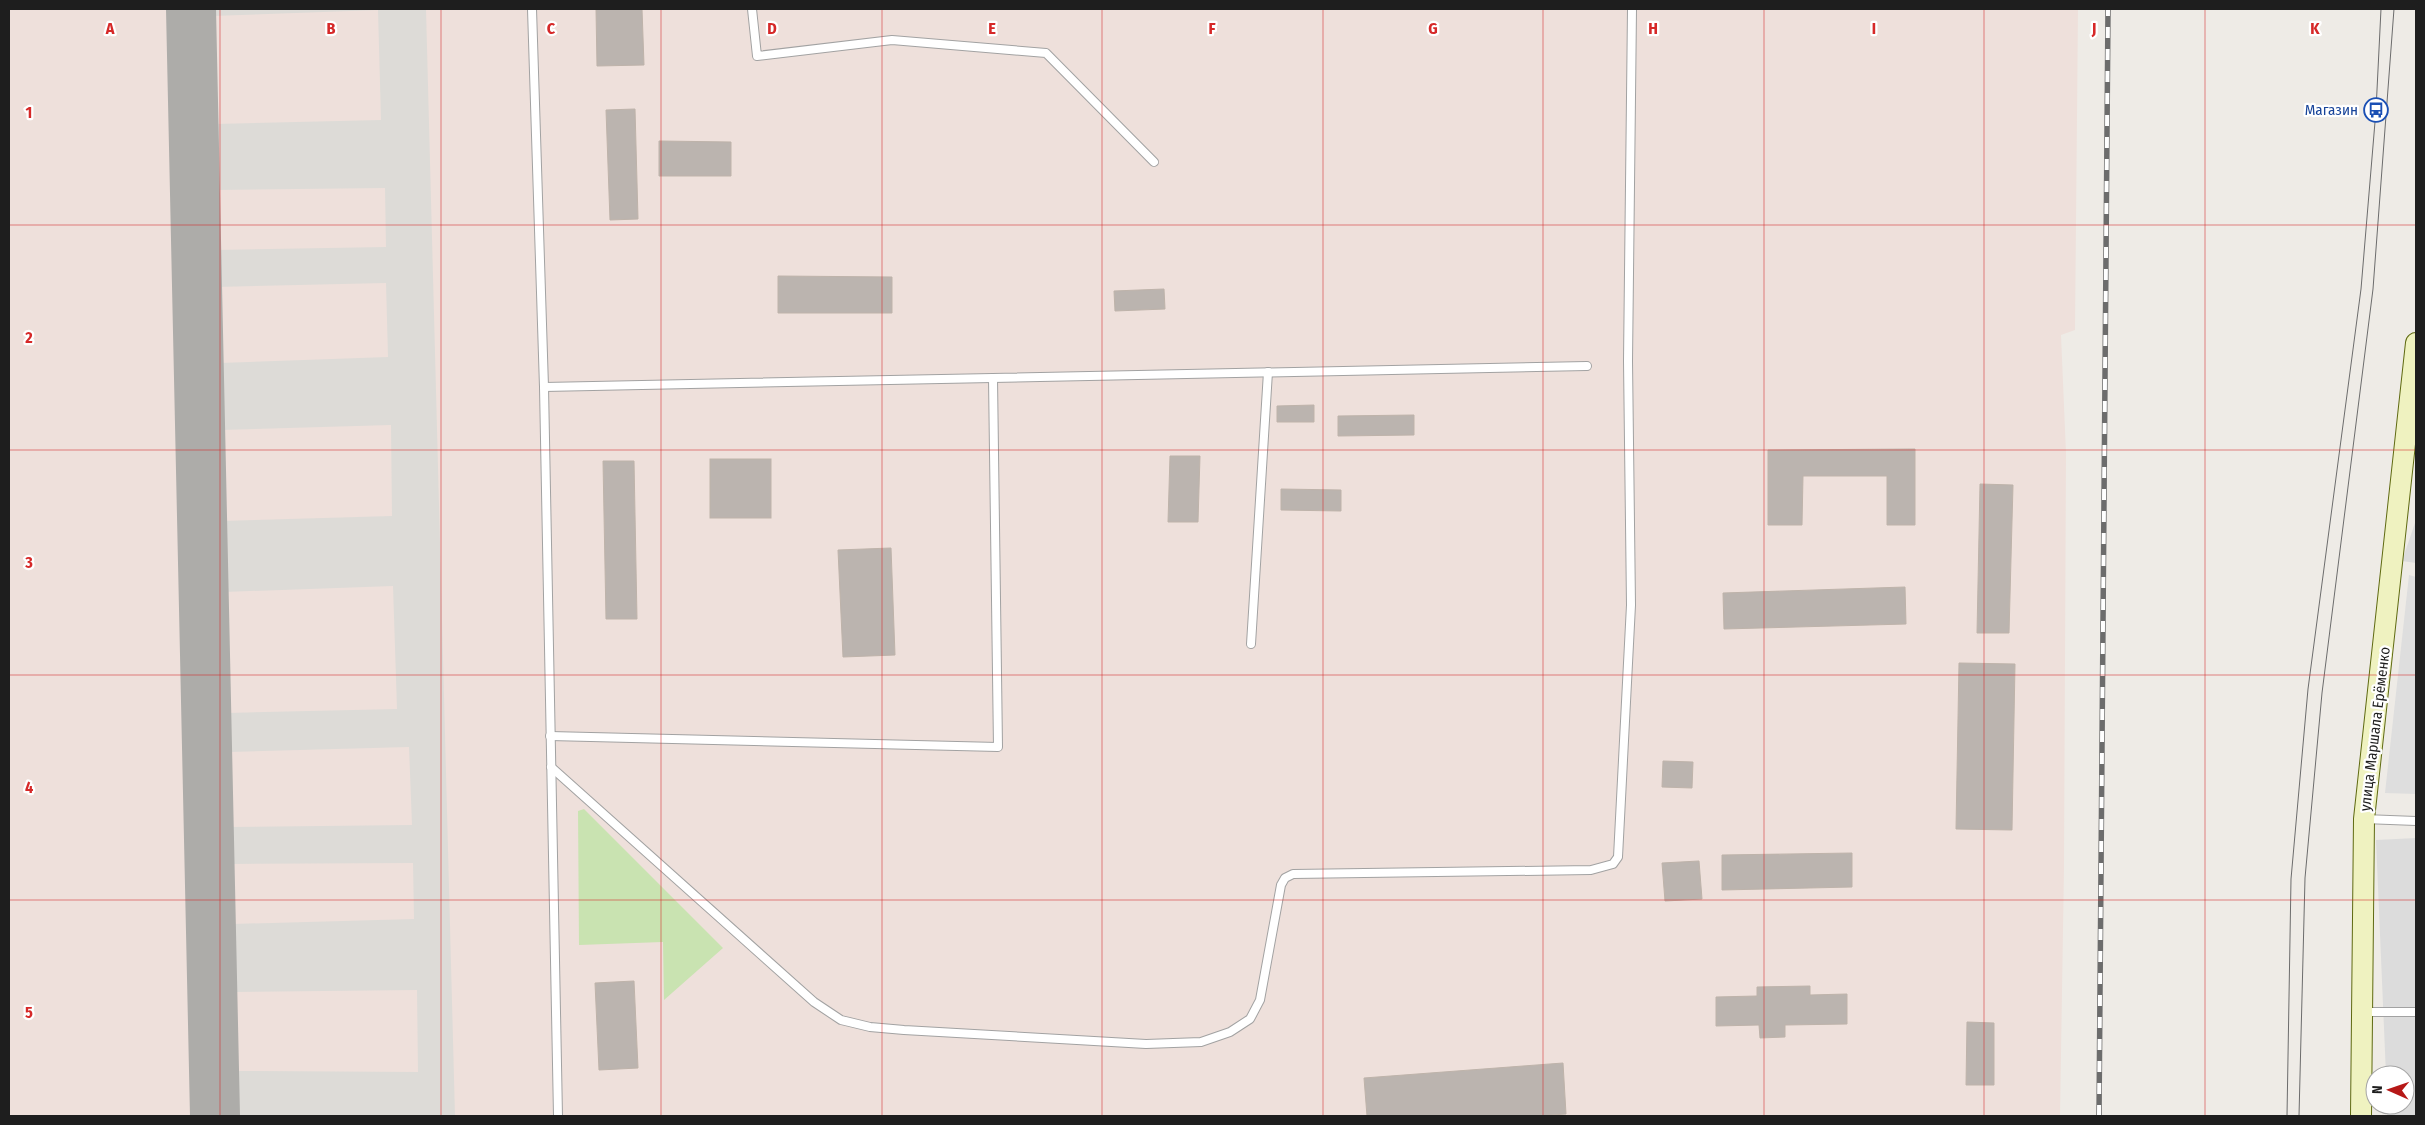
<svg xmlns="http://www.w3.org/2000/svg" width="2425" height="1125" viewBox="0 0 2425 1125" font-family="'Fira Sans Condensed',sans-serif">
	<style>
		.residential { fill: #dcdcdc }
		.military { fill: #eee0db }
		.airport { fill: #dddbd7 }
		.grass { fill: #c9e3b1 }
		.parking { fill: #dedede }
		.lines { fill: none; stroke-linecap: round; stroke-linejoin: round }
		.taxiway { stroke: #adaca9; stroke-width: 50 }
		.building { fill: #bbb4af; stroke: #beb3aa }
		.service-casing { stroke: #a2a2a2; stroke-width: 10 }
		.secondary-casing { stroke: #5f6a11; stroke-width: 22 }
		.service { stroke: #fff; stroke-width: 8 }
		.secondary { stroke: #eff2c0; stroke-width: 20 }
		.tram { stroke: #6c6c6c; stroke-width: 1 }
		.rail-casing { stroke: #6c6c6c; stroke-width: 5.5 }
		.rail { stroke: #fff; stroke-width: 4; stroke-dasharray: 11; stroke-linecap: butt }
		.grid { fill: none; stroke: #d62828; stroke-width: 1; stroke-opacity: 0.55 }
		.labels { text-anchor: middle; stroke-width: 4.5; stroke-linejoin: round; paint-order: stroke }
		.transit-label { font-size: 15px; fill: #164399; stroke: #fff; text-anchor: end }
		.street-label { font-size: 15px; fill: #1e1e1e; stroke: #fff }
		.grid-label { font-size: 16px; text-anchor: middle; font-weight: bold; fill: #d62828; stroke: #fff; stroke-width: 4.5; stroke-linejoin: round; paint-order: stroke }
	</style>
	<rect width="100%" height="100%" fill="#eeebe6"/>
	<g class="residential">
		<path d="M2416,520V563L2402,561Z"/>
		<path d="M2416,838V1116H2387V1105H2405V1075H2386L2376,840Z"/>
	</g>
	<path class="military" d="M9,9H2078L2075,330L2061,335L2066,453L2064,868L2060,1116H9Z"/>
	<path class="airport" d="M212,9H426L455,1116H237L236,1071L418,1072L417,990L235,992L233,924L414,919L413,863L231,864L230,827L412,825L409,747L230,752L227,713L397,709L393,586L224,592L222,521L392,516L391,425L221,430L219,363L388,357L386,283L216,287V250L386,247L385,188L216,190L215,124L381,120L378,10L212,16Z"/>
	<path class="grass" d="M584,809L723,948L664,1000L663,942L579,945L578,811Z"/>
	<path class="parking" d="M2409,575L2416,577V794L2385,793Z"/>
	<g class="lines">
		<path class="taxiway" d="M191,9L215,1116"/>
	</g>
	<g class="building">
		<path d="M596,9H642L644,65L597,66Z"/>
		<path d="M635,109L638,219L610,220L606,110Z"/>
		<path d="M659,141L731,142V176H659Z"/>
		<path d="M778,276L892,277V313H778Z"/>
		<path d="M1164,289L1165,309L1115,311L1114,291Z"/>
		<path d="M1314,405V422H1277V406Z"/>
		<path d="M1414,415V435L1338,436V416Z"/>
		<path d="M1915,449V525H1887V476H1803L1802,525H1768V450Z"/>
		<path d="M1170,456H1200L1198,522H1168Z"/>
		<rect x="710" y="459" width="61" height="59"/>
		<path d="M603,461H634L637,619H606Z"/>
		<path d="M1980,484L2013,485L2009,633H1977Z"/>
		<path d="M1281,489L1341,490V511L1281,510Z"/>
		<path d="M891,548L895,655L843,657L838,550Z"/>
		<path d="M1905,587L1906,624L1724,629L1723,593Z"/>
		<path d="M1959,663L2015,664L2012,830L1956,829Z"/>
		<path d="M1663,761L1693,762L1692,788L1662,787Z"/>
		<path d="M1852,853V887L1722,890V855Z"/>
		<path d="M1699,861L1702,899L1665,901L1662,863Z"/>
		<path d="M634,981L638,1068L599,1070L595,983Z"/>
		<path d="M1810,986V995L1847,994V1024L1785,1025V1037L1760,1038L1759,1025L1716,1026V997L1757,996V987Z"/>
		<path d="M1967,1022L1994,1023V1085H1966Z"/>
		<path d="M1563,1063L1566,1114L1536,1116H1367L1364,1078Z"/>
	</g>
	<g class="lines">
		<g class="service-casing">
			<g id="service">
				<path d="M532,9L544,387L558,1116"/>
				<path d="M752,9L757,56L892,40L1046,53L1154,162"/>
				<path d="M544,387L1587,366"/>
				<path d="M1251,644L1268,372"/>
				<path d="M550,736L998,747L993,378"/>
				<path d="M551,767L814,1002L841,1020L870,1027L904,1030L1146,1044L1201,1042L1230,1032L1250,1019L1260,1000L1281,885L1285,878L1293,874L1591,870L1613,864L1618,857L1631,605L1628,361L1632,9"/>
				<path d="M2364,819L2416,821"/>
				<path d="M2364,1012H2416"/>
			</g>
		</g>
		<g class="secondary-casing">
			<path id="secondary" d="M2361,1116L2364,819L2416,343"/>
		</g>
		<use href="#service" class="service"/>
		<use href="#secondary" class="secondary"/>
		<g class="tram">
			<path d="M2287,1116L2291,879L2308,689L2361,289L2376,110L2381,9"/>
			<path d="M2299,1116L2305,878L2322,693L2373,289L2394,9"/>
		</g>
		<g class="rail-casing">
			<path id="rail" d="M2099,1116L2108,9"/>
		</g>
		<use href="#rail" class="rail"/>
	</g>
	<path class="grid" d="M220,9V1116M441,9V1116M661,9V1116M882,9V1116M1102,9V1116M1323,9V1116M1543,9V1116M1764,9V1116M1984,9V1116M2205,9V1116M9,225H2416M9,450H2416M9,675H2416M9,900H2416"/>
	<defs>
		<g id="bus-ring" transform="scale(1.25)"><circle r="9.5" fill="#fff" stroke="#1a4fb4" stroke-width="1.5"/><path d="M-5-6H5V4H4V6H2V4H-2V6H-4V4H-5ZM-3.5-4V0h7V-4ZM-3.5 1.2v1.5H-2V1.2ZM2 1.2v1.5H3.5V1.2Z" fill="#1a4fb4"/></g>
	</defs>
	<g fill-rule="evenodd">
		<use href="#bus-ring" x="2376" y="110"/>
	</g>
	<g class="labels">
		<g class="transit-label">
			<text x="2358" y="115">Магазин</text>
		</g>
		<g class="street-label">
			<text transform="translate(2375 729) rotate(-83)" y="5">улица Маршала Ерёменко</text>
		</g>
	</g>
	<g class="grid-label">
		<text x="110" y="34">A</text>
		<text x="331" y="34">B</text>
		<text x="551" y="34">C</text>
		<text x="772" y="34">D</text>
		<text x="992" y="34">E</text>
		<text x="1212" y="34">F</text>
		<text x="1433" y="34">G</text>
		<text x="1653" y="34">H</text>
		<text x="1874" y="34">I</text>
		<text x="2094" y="34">J</text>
		<text x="2315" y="34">K</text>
		<text x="29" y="118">1</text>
		<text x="29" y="343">2</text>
		<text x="29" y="568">3</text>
		<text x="29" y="793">4</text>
		<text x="29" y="1018">5</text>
	</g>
	<rect width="2425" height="1125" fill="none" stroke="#1e1e1e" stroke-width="20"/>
	<g transform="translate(2390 1090) rotate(272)"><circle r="24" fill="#ffffff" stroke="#a5a5a5"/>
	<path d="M0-4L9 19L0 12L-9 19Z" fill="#b61817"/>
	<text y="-8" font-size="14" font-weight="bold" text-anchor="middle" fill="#1e1e1e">N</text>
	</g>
</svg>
